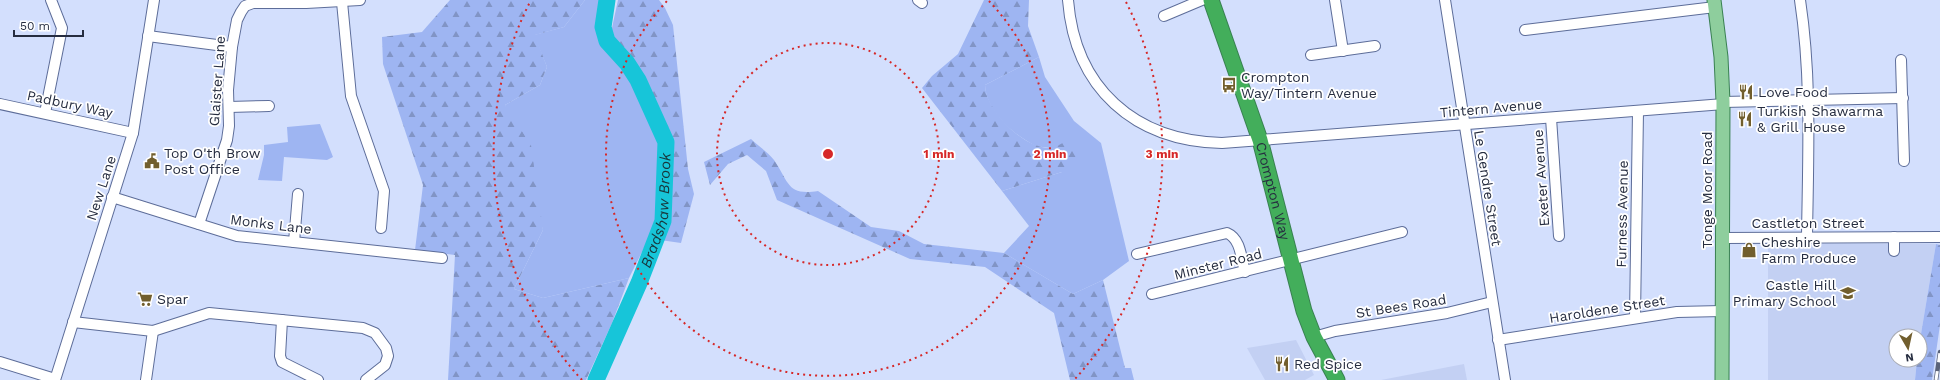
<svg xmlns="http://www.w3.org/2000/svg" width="1940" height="380" viewBox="0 0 1940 380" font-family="'Work Sans',sans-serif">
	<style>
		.built { fill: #c3d0f3 }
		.green { fill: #9eb5f2 }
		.forest { fill: url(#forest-firs) }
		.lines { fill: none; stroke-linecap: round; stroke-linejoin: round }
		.river { stroke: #17c5d9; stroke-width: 17 }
		.minor-casing { stroke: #5d6d99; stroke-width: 12 }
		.major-casing { stroke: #398152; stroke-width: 15 }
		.highway-casing { stroke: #398152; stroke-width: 17 }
		.minor { stroke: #fff; stroke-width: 10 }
		.major { stroke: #8ece9d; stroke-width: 13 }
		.highway { stroke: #43ae5b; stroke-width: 15 }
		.rail-casing { stroke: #5a6379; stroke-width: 4.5 }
		.rail { stroke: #fff; stroke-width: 3; stroke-dasharray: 9; stroke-linecap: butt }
		.ring { fill: none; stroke: #d62828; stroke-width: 2; stroke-dasharray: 2 4 }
		.labels { text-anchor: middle; stroke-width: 3.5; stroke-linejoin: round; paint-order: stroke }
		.poi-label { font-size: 14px; fill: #262d40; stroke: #fff; text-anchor: start }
		.street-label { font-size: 14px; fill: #262d40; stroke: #fff }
		.water-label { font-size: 15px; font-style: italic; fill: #18373c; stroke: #fff }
		.centre { fill: #d62828; stroke: #fff; stroke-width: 2 }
		.ring-label { font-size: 12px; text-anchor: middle; font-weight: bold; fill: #d62828; stroke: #fff; stroke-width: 3.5; stroke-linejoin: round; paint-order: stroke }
	</style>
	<defs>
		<pattern id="forest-firs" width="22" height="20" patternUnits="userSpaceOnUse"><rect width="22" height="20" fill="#9eb5f2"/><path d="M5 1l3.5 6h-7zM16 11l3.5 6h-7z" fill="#8194c5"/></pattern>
	</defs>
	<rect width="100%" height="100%" fill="#d3dffd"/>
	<g class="built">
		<path d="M1768,244H1889V254H1898L1899,244H1936L1920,340V336H1896V360H1917L1915,380H1768Z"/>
		<path d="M1296,340L1314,375L1305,380H1265L1247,348Z"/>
		<path d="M1464,364L1467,380H1381Z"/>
	</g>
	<g class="green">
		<path d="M585,0H601L596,23L604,45L632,84L659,145L656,224L629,278L543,298L514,289L543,230L505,105L540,85L547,67L534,35L564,27Z"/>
		<path d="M1039,57L1045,77L1074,121L1101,143L1129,261L1103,280L1073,294L1004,253L1029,226L1002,191L1062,172L1052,148C1046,147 1039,147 1034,145C1012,134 986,110 985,85Z"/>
		<path d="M320,124L333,157L327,160L284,157L282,181L258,180L264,155V145L288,142L287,127Z"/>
	</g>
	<g class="forest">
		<path d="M450,0H585L564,27L535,35L547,67L540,85L505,105L531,145L543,230L514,289L543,298L629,278L612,323L586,380H448L455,255L415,250L423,185L383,64L382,37L422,32Z"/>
		<path d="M618,0H659L665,8L673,25L688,169L694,194L681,243L660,240L667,220L670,139L643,78L632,60L610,37Z"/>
		<path d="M984,0H1029L1028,26L1039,57L985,85C986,111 1024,149 1051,148C1056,147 1063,143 1068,140L1080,156L1062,172L1002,191L922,88L932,76L958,54Z"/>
		<path d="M751,139C758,146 768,152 774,160C789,182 787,196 818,191L871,227L899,231L924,244L1004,253L1073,294L1103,280L1125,368H1131L1134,380H1070L1054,313L985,267L910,259L777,200L766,171L747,155L728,164L710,185L704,162Z"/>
		<path d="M1936,244L1940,245V325L1932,380H1915L1917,360H1920V340Z"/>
	</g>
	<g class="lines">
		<path class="river" id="s1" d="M596,380L639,283L663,221L666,142L638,80L627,63L607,41L603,27L607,0"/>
		<g class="minor-casing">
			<g id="minor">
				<path d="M918,0L922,3"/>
				<path d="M1068,0C1075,88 1134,141 1222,143L1724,104"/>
				<path d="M1335,0L1343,51"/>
				<path d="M1445,0L1505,380"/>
				<path d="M1800,0C1812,79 1808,158 1807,237"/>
				<path d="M342,2L351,96L384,191L381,228"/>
				<path d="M1164,16L1202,0"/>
				<path d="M1525,30L1715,7"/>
				<path d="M148,36L232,47"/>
				<path d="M1311,55L1375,46"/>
				<path d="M1901,60L1904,161"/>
				<path d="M1723,102L1903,98"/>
				<path d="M0,104L133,133"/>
				<path d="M229,107L269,106"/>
				<path d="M45,113L62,28L51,0"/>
				<path d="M1551,118L1559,236"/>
				<path d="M112,197L237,236L442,258"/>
				<path d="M199,224L227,140L229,126L228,90L232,47L237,20L241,12L245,6L253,3H306L360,0"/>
				<path d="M1723,238L1940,237"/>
				<path d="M294,242L298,194"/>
				<path d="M1894,251V237"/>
				<path d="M1137,254L1227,233C1241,239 1241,258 1245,272"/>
				<path d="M1152,294L1402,232"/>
				<path d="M1635,318L1638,111"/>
				<path d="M282,320L280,356L282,362L318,380"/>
				<path d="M73,322L153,331L209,313L363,328L375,333L386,348L388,356L385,365L366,380"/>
				<path d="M1314,337L1335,331L1447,313L1492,302"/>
				<path d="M1498,340L1677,312L1722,311"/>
				<path d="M0,362L55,379"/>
				<path d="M55,380L133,133L154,0"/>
				<path d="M146,380L153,331"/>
			</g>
		</g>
		<g class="major-casing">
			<path id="major" d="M1714,0L1721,57L1723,102L1722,380"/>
		</g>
		<g class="highway-casing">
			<g id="highway">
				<path id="s2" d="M1211,0L1260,140L1304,311L1314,337L1337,380"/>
			</g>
		</g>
		<use href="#minor" class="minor"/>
		<use href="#major" class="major"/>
		<use href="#highway" class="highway"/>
		<g class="rail-casing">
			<path id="rail" d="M1936,380L1940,352"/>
		</g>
		<use href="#rail" class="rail"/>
	</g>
	<g class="ring">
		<circle cx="828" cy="154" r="111"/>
		<path d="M989 1A222 222 0 1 1 667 1"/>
		<path d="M582 380A334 334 0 0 1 530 2M1126 2A334 334 0 0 1 1074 380"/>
	</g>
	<defs>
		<g id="bus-bare" transform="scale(1.2)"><path d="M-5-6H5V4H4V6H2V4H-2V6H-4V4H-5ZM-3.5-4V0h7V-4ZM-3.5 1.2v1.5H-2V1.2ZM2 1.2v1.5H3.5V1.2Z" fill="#715e2d" stroke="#fff" stroke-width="2.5" paint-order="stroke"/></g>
		<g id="restaurant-bare" transform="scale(1.2)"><path d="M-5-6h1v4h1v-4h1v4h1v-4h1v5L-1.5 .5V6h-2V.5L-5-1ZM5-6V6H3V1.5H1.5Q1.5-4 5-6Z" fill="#715e2d" stroke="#fff" stroke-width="2.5" paint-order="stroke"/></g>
		<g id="civic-bare" transform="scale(1.2)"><path d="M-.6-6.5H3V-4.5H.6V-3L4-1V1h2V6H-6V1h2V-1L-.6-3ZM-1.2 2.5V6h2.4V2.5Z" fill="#715e2d" stroke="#fff" stroke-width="2.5" paint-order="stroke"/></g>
		<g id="shop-bare" transform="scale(1.2)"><path d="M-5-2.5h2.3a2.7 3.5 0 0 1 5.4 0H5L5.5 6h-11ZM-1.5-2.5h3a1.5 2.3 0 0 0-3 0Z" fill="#715e2d" stroke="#fff" stroke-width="2.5" paint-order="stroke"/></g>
		<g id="school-bare" transform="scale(1.2)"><path d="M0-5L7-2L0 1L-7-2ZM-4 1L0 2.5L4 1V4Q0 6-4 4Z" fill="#715e2d" stroke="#fff" stroke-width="2.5" paint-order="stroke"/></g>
		<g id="supermarket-bare" transform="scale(1.2)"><path d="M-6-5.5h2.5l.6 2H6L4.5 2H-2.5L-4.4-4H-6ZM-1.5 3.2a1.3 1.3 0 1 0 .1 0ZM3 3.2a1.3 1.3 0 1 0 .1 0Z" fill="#715e2d" stroke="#fff" stroke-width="2.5" paint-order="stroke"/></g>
	</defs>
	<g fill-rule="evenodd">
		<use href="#bus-bare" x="1229" y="85"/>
		<use href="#restaurant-bare" x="1746" y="92"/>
		<use href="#restaurant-bare" x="1745" y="119"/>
		<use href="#civic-bare" x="152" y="161"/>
		<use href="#shop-bare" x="1749" y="250"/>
		<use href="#school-bare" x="1848" y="293"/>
		<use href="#supermarket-bare" x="145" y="299"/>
		<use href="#restaurant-bare" x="1282" y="364"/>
	</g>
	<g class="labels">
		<g class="poi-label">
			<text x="1241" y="82">Crompton<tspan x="1241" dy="16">Way/Tintern Avenue</tspan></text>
			<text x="1758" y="97">Love Food</text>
			<text x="1757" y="116">Turkish Shawarma<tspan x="1757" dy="16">&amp; Grill House</tspan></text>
			<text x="164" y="158">Top O'th Brow<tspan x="164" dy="16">Post Office</tspan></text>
			<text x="1761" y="247">Cheshire<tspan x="1761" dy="16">Farm Produce</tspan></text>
			<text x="1836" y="290" text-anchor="end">Castle Hill<tspan x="1836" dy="16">Primary School</tspan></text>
			<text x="157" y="304">Spar</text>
			<text x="1294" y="369">Red Spice</text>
		</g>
		<g class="street-label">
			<text transform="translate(217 81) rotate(-86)" y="5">Glaister Lane</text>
			<text transform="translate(70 104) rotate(12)" y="5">Padbury Way</text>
			<text transform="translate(1491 108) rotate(-5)" y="5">Tintern Avenue</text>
			<text transform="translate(1541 178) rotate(-94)" y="5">Exeter Avenue</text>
			<text transform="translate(101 188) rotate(-72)" y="5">New Lane</text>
			<text transform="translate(1488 188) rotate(81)" y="5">Le Gendre Street</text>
			<text transform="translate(1707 190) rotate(-90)" y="5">Tonge Moor Road</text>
			<text dy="5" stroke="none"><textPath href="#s2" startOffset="201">Crompton Way</textPath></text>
			<text transform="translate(1622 214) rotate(-89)" y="5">Furness Avenue</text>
			<text x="1808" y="228">Castleton Street</text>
			<text transform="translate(271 224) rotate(7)" y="5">Monks Lane</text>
			<text transform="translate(1218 264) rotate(-14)" y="5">Minster Road</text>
			<text transform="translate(1401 306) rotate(-9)" y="5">St Bees Road</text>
			<text transform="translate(1607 309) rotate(-9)" y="5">Haroldene Street</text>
		</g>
		<g class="water-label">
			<text dy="5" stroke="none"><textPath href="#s1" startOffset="182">Bradshaw Brook</textPath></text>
		</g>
	</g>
	<circle cx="828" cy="154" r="6" class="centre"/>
	<g class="ring-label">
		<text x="939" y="158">1 min</text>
		<text x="1050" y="158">2 min</text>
		<text x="1162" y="158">3 min</text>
	</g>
	<g transform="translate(1908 348) rotate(171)"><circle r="19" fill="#ffffff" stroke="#a8abb3"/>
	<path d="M0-3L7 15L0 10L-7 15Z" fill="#715e2d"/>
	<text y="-6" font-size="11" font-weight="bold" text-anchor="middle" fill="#262d40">N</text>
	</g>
	<path d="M14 30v6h69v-6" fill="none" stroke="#262d40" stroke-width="2"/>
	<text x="20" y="30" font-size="12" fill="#262d40" stroke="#ffffff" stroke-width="3" paint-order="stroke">50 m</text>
</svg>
